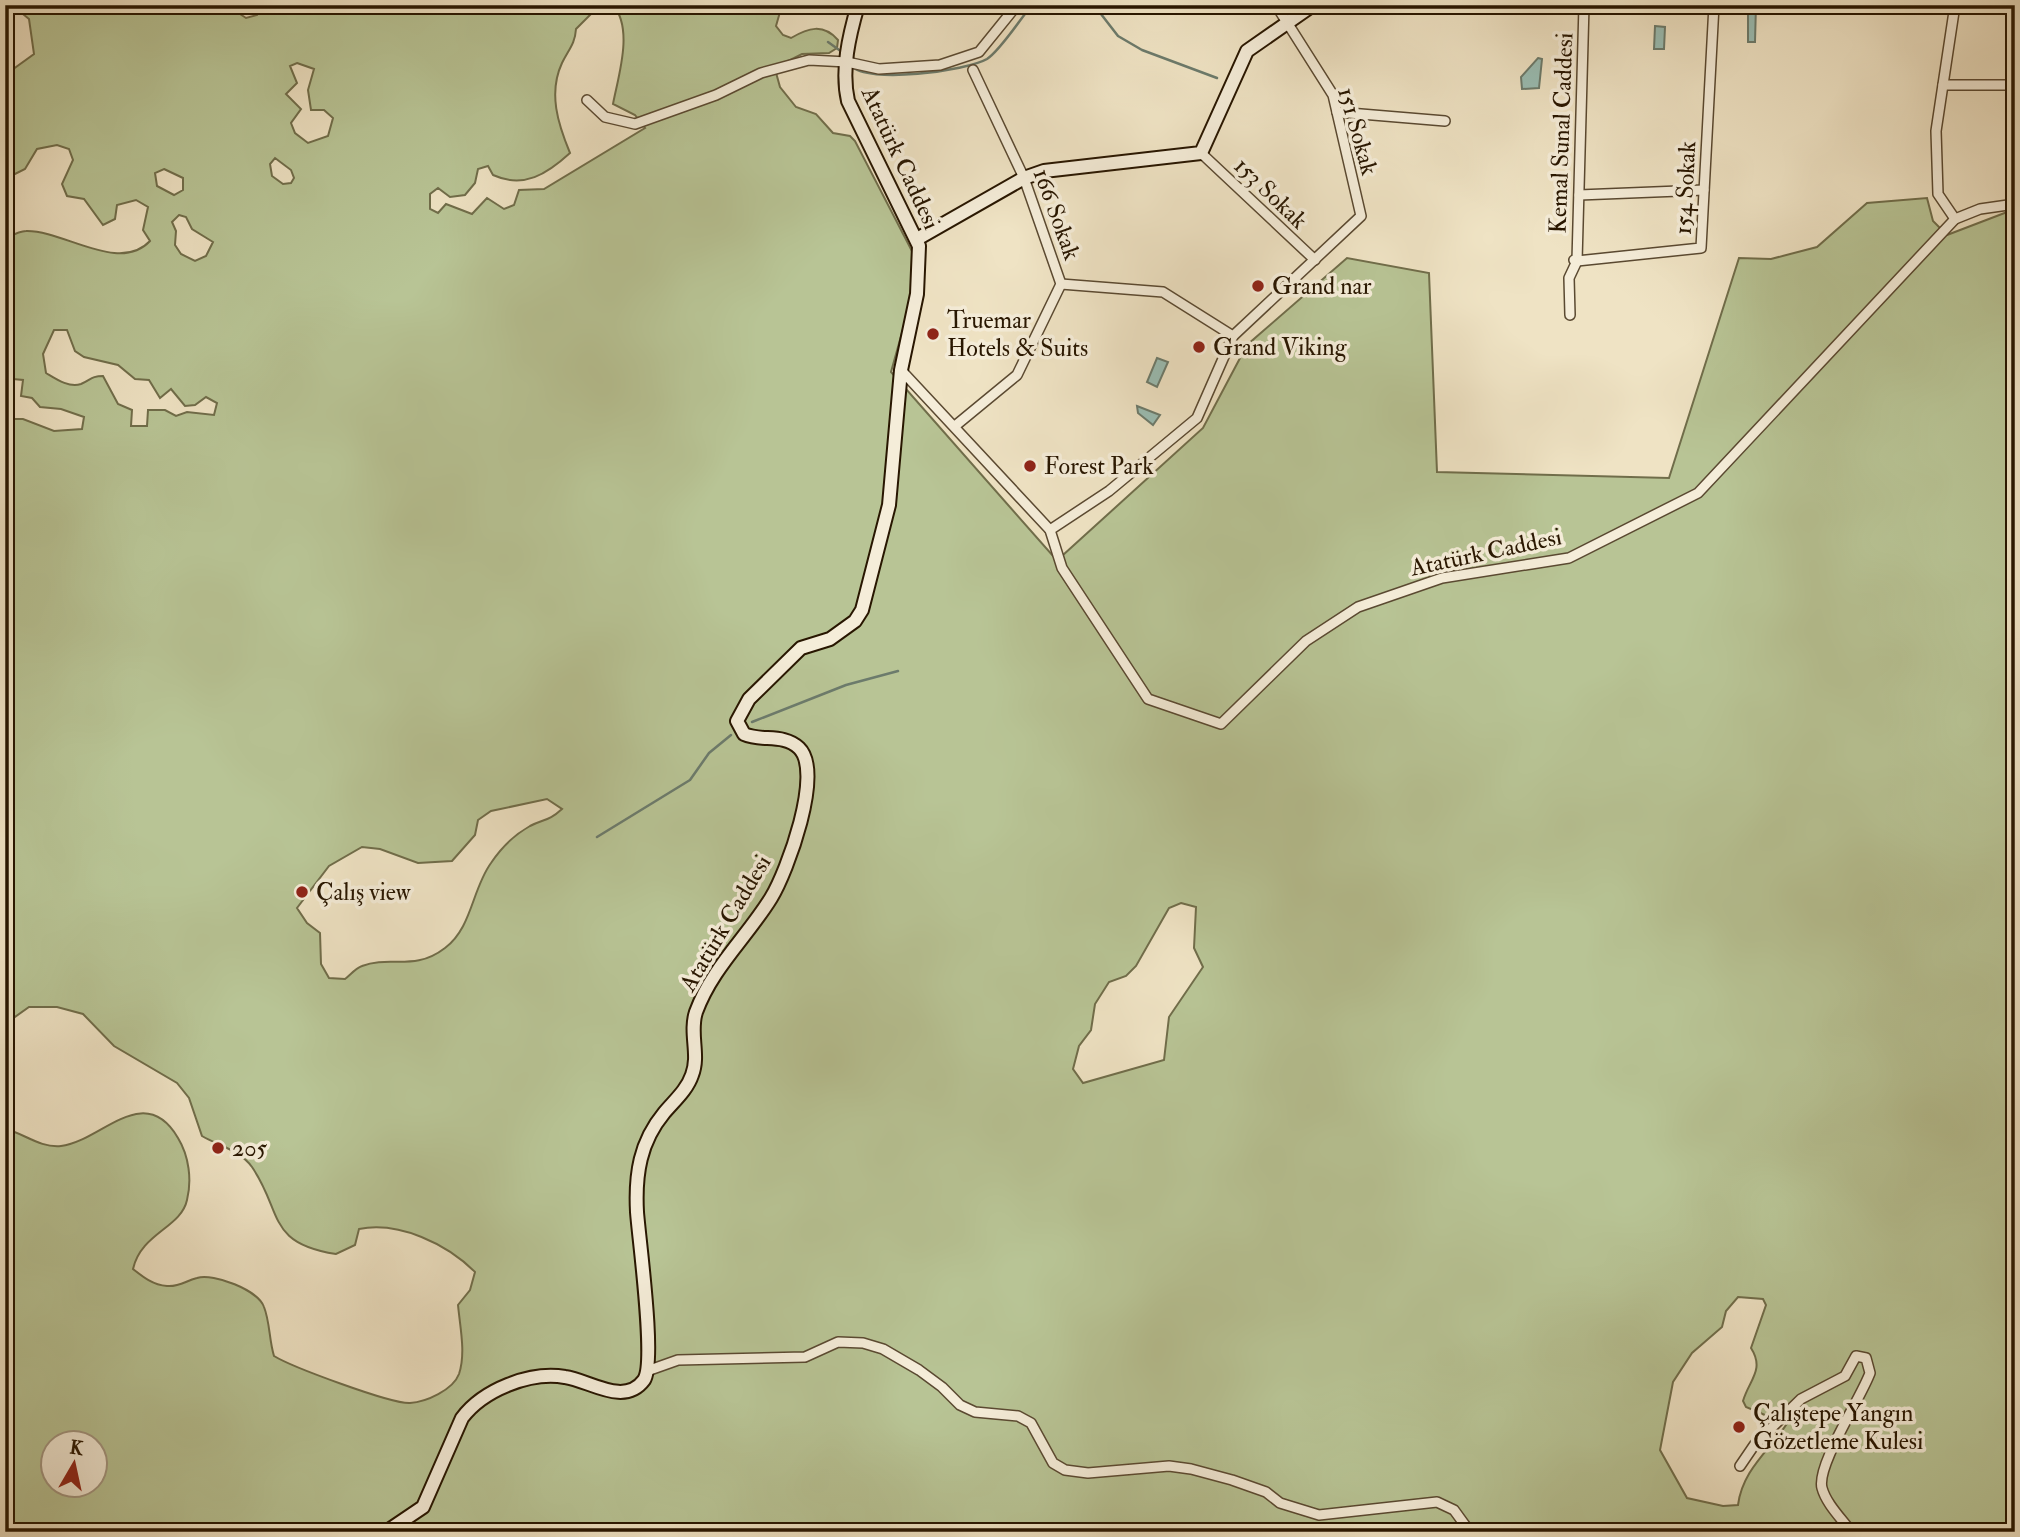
<svg xmlns="http://www.w3.org/2000/svg" width="2020" height="1537" viewBox="0 0 2020 1537" font-family="'IM FELL Double Pica',serif">
	<style>
		.green { fill: #b8c495; stroke: #706d4a; stroke-width: 2; fill-rule: evenodd }
		.water { fill: #9abeb4; stroke: #6c7b6c; stroke-width: 2 }
		.lines { fill: none; stroke-linecap: round; stroke-linejoin: round }
		.stream { stroke: #6c7b6c; stroke-width: 2.5 }
		.street-casing { stroke: #5a4931; stroke-width: 12 }
		.secondary-casing { stroke: #281600; stroke-width: 16 }
		.street { stroke: #f5edd9; stroke-width: 9 }
		.secondary { stroke: #f5edd9; stroke-width: 12 }
		.poi-dot { fill: #8f2418; stroke: #f5edd9; stroke-width: 2.5 }
		.labels { text-anchor: middle; stroke-width: 7; stroke-linejoin: round; paint-order: stroke }
		.street-label { font-size: 24px; fill: #281600; stroke: #f5edd9 }
		.poi-label { font-size: 24px; fill: #281600; stroke: #f5edd9; text-anchor: start }
	</style>
	<rect width="100%" height="100%" fill="#efe3c4"/>
	<filter id="stains"><feTurbulence type="fractalNoise" baseFrequency=".00286" numOctaves="4"/><feColorMatrix values="0 0 0 0 .2 0 0 0 0 .09 0 0 0 0 .02 0 0 0 .5 -.17"/></filter>
	<radialGradient id="worn" r=".72"><stop offset=".6" stop-color="#630" stop-opacity="0"/><stop offset="1" stop-color="#630" stop-opacity=".3"/></radialGradient>
	<path class="green" d="M12,5H239L240,14L246,18L257,15L258,5H594L592,13L576,29C575,44 569,49 562,63C548,93 558,124 570,153C547,174 524,189 493,175L488,166L478,169L475,183L465,195L450,197L438,188L430,194V209L438,213L446,204L472,214L487,198L504,209L514,205L519,190L544,189L645,128L635,115L613,104C618,77 634,29 613,5H782L776,26L783,35L791,38C808,28 823,23 838,40L837,48L829,53L802,54L778,66L775,69L780,87L796,107L816,114L833,133L850,136L855,141L914,255L912,297L891,372L1053,556L1063,555L1203,428L1247,345L1347,258L1429,273L1437,472L1669,478L1739,258L1771,259L1817,247L1867,203L1927,198L1933,221L1947,235L2015,209V1532H5V1129C24,1133 39,1148 61,1146C100,1142 144,1080 178,1138C189,1156 192,1180 187,1200C181,1228 141,1233 133,1269C143,1277 153,1285 167,1286C180,1287 185,1281 197,1278C214,1273 258,1290 264,1307C270,1322 269,1340 274,1356C292,1367 391,1404 410,1403C426,1402 453,1390 459,1374C466,1353 460,1327 458,1305L470,1290L475,1272C447,1244 399,1221 359,1229L355,1245L336,1254C266,1243 283,1212 252,1167C240,1150 219,1146 202,1136L189,1098L177,1083L114,1046L83,1014L57,1007H29L5,1024V419H23L54,431L82,429L84,417L61,409L40,407L32,398L21,396L23,380L13,379L5,391V239C11,236 19,231 26,231C64,230 119,274 150,241L143,230L148,207L136,200L117,205L115,219L103,225L84,199L67,196L62,184L73,160L69,149L57,145L37,149L25,169L11,176L5,171V75L34,54L29,19ZM297,63L314,69L308,90L311,110H324L333,118L328,136L308,143L295,133L291,123L301,109L286,94L297,83L290,66ZM275,158L291,170L294,178L291,183L283,184L272,176L270,164ZM164,169L183,178V190L174,195L157,186L155,173ZM179,215L186,217L192,229L213,242L206,256L195,261L181,254L175,245L176,231L172,222ZM54,330H67L75,351L84,357L118,365L135,379L149,380L160,398L171,389L185,406L195,405L206,397L217,403L214,415L187,412L176,416L165,410H148L147,426H131L132,410L118,404L103,376C91,376 91,380 81,384C69,388 56,379 46,373L43,354ZM547,799L562,809C549,821 544,819 530,826C514,835 501,848 491,863C472,889 472,928 445,948C414,972 390,955 362,966C356,968 350,975 345,979L329,978L321,964L320,933L307,923L297,908L329,866L362,847L380,849L418,863L452,861L475,835L478,820L491,811ZM1181,903L1196,907L1194,948L1203,967L1169,1017L1164,1060L1083,1083L1073,1069L1079,1046L1091,1030L1095,1004L1109,982L1126,976L1136,966L1169,908ZM1738,1297L1763,1299L1766,1305L1751,1348C1765,1370 1749,1380 1743,1401L1746,1407L1772,1418L1784,1410L1793,1414C1775,1447 1743,1466 1738,1505L1723,1506L1687,1498L1660,1450L1673,1382L1692,1353L1722,1327L1726,1311ZM52,1442H94V1484H52Z"/>
	<g class="water">
		<path d="M1748,5H1756L1755,42H1748Z"/>
		<path d="M1655,26L1665,27L1664,49H1654Z"/>
		<path d="M1538,58L1542,59L1539,88L1522,89L1521,77Z"/>
		<path d="M1157,358L1168,362L1157,387L1147,382Z"/>
		<path d="M1137,406L1160,415L1153,425L1138,413Z"/>
	</g>
	<g class="lines">
		<g class="stream">
			<path d="M1094,5L1118,36L1142,50L1217,78"/>
			<path d="M828,42L842,52"/>
			<path d="M851,66C868,84 966,71 987,59C1000,51 1021,18 1032,5"/>
			<path d="M752,722L846,685L898,671"/>
			<path d="M597,837L690,780L709,753L731,735"/>
			<path d="M317,1525L322,1532"/>
		</g>
		<g class="street-casing">
			<g id="street">
				<path d="M1584,5L1577,261L1701,248L1714,5"/>
				<path d="M1955,5L1936,131L1938,194L1955,219L1980,209L2015,204"/>
				<path d="M1943,85H2015"/>
				<path d="M587,100L605,117L635,124L716,95L761,73L809,60L847,62L879,69L940,65L979,52L1017,5"/>
				<path d="M1337,112L1445,121"/>
				<path d="M1201,153L1315,260"/>
				<path d="M1579,195L1704,190"/>
				<path d="M1061,284L1163,292L1233,336L1361,216L1333,95L1276,5"/>
				<path d="M1570,315L1569,278L1577,261L1574,260"/>
				<path d="M901,370L1050,530L1062,568L1148,699L1221,724L1306,641L1358,607L1442,578L1569,558L1698,493L1955,219"/>
				<path d="M955,426L1017,375L1061,284L1024,178L973,70"/>
				<path d="M1050,530L1109,491L1197,418L1233,336"/>
				<path d="M647,1371L678,1360L805,1357L838,1342L863,1343L883,1349L919,1370L942,1387L960,1405L975,1412L1018,1416L1031,1423L1053,1463L1065,1470L1088,1473L1169,1466L1191,1469L1232,1480L1266,1492L1280,1503L1319,1515L1437,1502L1454,1510L1470,1532"/>
				<path d="M1740,1466L1755,1444L1801,1399L1845,1376L1856,1356L1866,1358L1870,1373C1861,1398 1816,1466 1822,1488C1826,1503 1840,1517 1849,1529L1860,1532"/>
			</g>
		</g>
		<g class="secondary-casing">
			<g id="secondary">
				<path d="M917,239L1024,178L1044,171L1201,153L1247,51L1313,5"/>
				<path d="M386,1532L423,1507L462,1418C483,1390 530,1371 565,1377C589,1380 624,1407 644,1380C656,1362 639,1240 637,1212C635,1174 640,1142 664,1113C674,1101 687,1090 692,1075C700,1055 689,1033 696,1012C712,968 747,937 771,898C787,872 824,772 799,748C783,733 762,742 744,734L737,721L749,699L801,648L830,639L855,621L862,610L889,505L901,370L917,294L919,246L848,101C841,70 849,36 858,5"/>
			</g>
		</g>
		<use href="#street" class="street"/>
		<use href="#secondary" class="secondary"/>
	</g>
	<g class="poi-dot">
		<circle cx="1258" cy="286" r="7"/>
		<circle cx="933" cy="334" r="7"/>
		<circle cx="1199" cy="347" r="7"/>
		<circle cx="1030" cy="466" r="7"/>
		<circle cx="302" cy="892" r="7"/>
		<circle cx="218" cy="1148" r="7"/>
		<circle cx="1739" cy="1427" r="7"/>
	</g>
	<g class="labels">
		<g class="street-label">
			<text transform="translate(1358 131) rotate(74)" y="8">151 Sokak</text>
			<text transform="translate(1561 133) rotate(-88)" y="8">Kemal Sunal Caddesi</text>
			<text transform="translate(901 158) rotate(65)" y="8">Atatürk Caddesi</text>
			<text transform="translate(1685 188) rotate(-87)" y="8">154 Sokak</text>
			<text transform="translate(1271 193) rotate(44)" y="8">153 Sokak</text>
			<text transform="translate(1057 214) rotate(70)" y="8">166 Sokak</text>
			<text transform="translate(1486 552) rotate(-12)" y="8">Atatürk Caddesi</text>
			<text transform="translate(725 923) rotate(-59)" y="8">Atatürk Caddesi</text>
		</g>
		<g class="poi-label">
			<text x="1272" y="294">Grand nar</text>
			<text x="947" y="328">Truemar<tspan x="947" dy="28">Hotels &amp; Suits</tspan></text>
			<text x="1213" y="355">Grand Viking</text>
			<text x="1044" y="474">Forest Park</text>
			<text x="316" y="900">Çalış view</text>
			<text x="232" y="1156">205</text>
			<text x="1753" y="1421">Çalıştepe Yangın<tspan x="1753" dy="28">Gözetleme Kulesi</tspan></text>
		</g>
	</g>
	<rect width="2020" height="1537" fill="none" stroke="#efe3c4" stroke-width="28"/>
	<rect x="7" y="7" width="2006" height="1523" fill="none" stroke="#281600" stroke-width="3.5"/>
	<rect x="14" y="14" width="1992" height="1509" fill="none" stroke="#281600" stroke-width="2"/>
	<g transform="translate(74 1464) rotate(9)"><circle r="33" fill="#f5edd9" stroke="#a39782" stroke-width="2"/>
	<path d="M0-5L12 26L0 18L-12 26Z" fill="#8f2418"/>
	<text y="-10" font-size="19" font-weight="bold" text-anchor="middle" fill="#281600">K</text>
	</g>
	<rect width="100%" height="100%" filter="url(#stains)"/>
	<rect width="100%" height="100%" fill="url(#worn)"/>
</svg>
